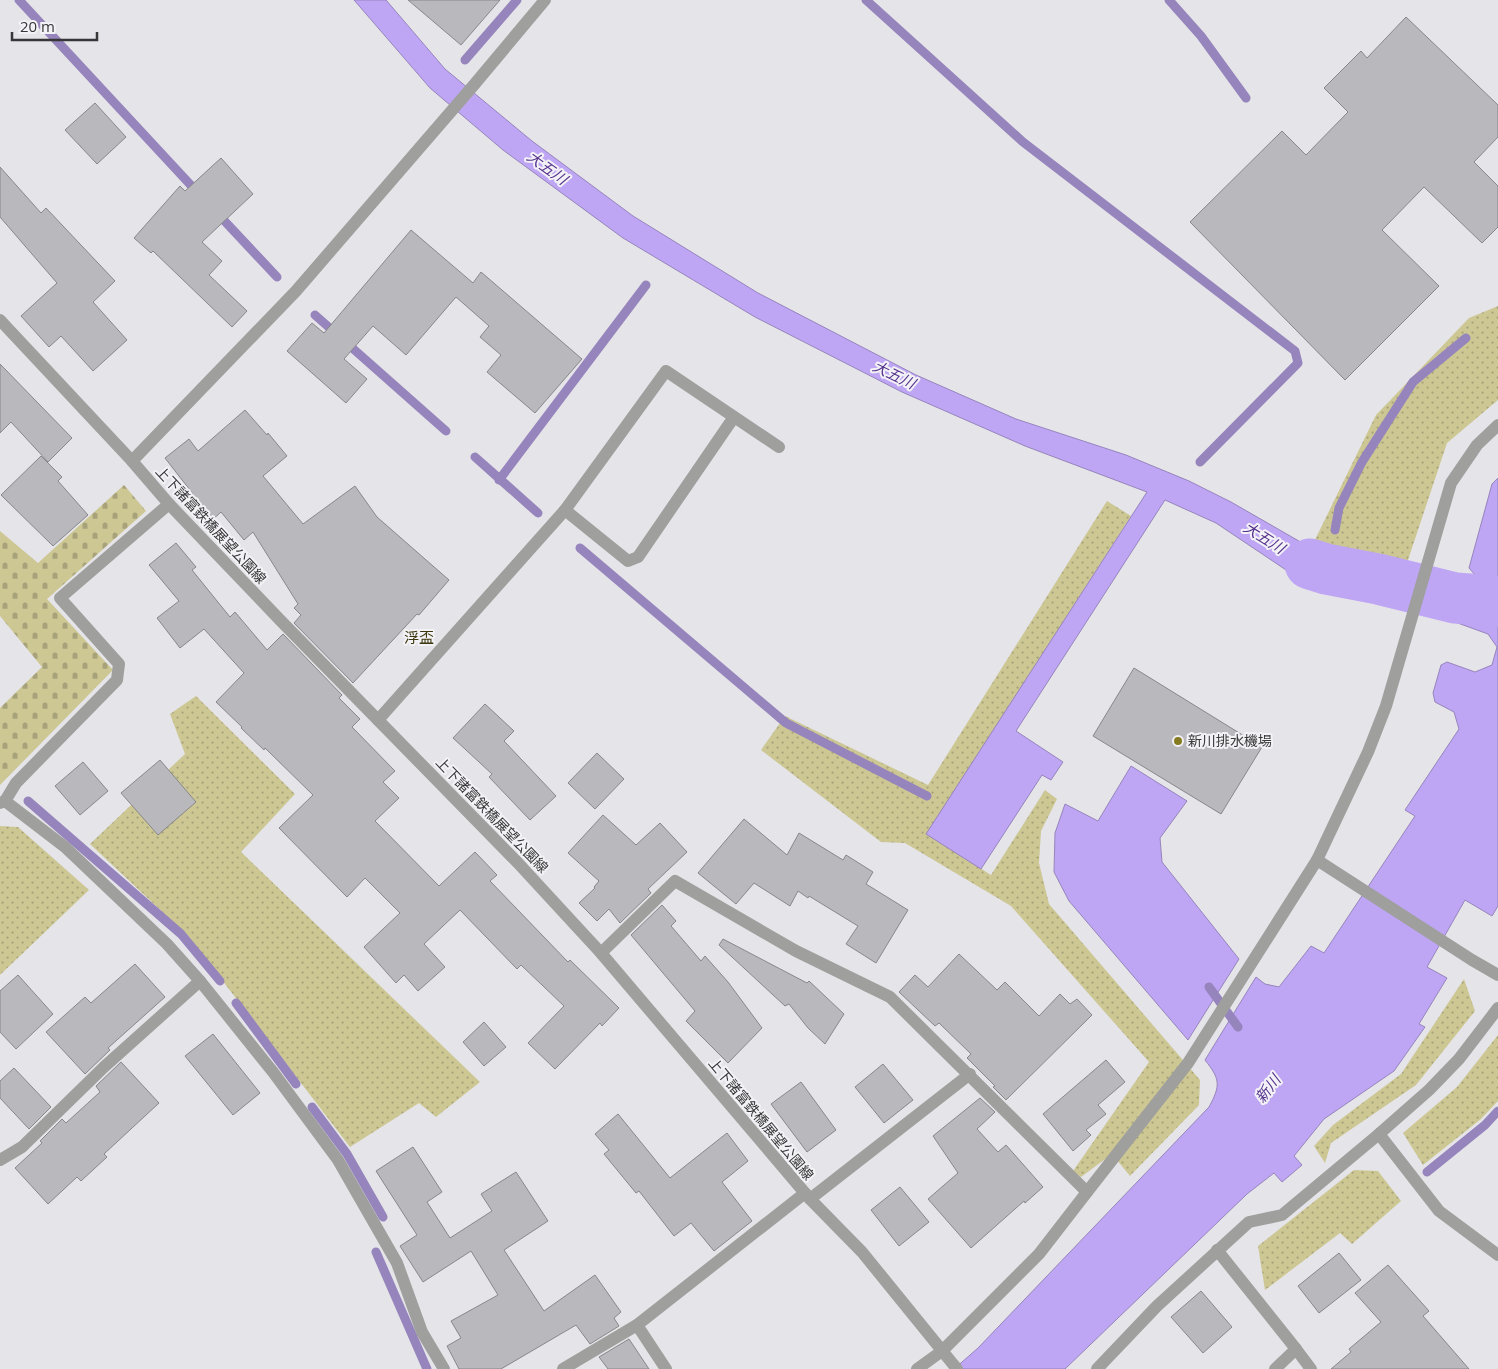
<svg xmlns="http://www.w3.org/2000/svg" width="1498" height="1369" viewBox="0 0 1498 1369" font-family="'Open Sans','Noto Sans JP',sans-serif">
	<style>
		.grass { fill: url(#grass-dots) }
		.cemetery { fill: url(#cemetery-stones) }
		.water { fill: #bea6f4; stroke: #9684bc }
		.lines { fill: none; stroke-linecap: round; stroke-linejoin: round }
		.stream { stroke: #9684bc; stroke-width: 9 }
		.river { stroke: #bea6f4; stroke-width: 51 }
		.building { fill: #b9b8bc; stroke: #88878b }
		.minor { stroke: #9f9f9d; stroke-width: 12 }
		.poi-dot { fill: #867b20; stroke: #f3f2f6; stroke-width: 2 }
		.labels { text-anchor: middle; stroke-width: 4; stroke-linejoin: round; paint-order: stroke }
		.street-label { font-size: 14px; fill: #373638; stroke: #f3f2f6 }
		.poi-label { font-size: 14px; fill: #373638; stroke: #f3f2f6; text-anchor: start }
		.water-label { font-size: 15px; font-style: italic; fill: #57348e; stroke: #f3f2f6 }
		.neighbourhood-label { font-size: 15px; fill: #3d370d; stroke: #f3f2f6 }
	</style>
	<defs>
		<pattern id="grass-dots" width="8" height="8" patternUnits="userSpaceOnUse" patternTransform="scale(1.25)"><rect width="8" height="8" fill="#cdc794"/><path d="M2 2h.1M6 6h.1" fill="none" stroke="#a7a27a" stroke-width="1.8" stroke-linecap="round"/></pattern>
		<pattern id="cemetery-stones" width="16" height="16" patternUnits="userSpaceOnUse" patternTransform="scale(1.25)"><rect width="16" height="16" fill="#cdc794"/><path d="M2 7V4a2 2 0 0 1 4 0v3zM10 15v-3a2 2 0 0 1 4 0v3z" fill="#a7a27a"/></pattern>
	</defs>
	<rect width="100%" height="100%" fill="#e5e4e8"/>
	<g class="grass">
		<path d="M1498,306V400L1447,443L1408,560L1383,561L1311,548L1376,415L1469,318Z"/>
		<path d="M1107,501L1131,516L927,834L991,875L1045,790L1057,799L1041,831L1039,863L1049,904L1200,1080L1199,1105L1130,1176L1112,1154L1081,1177L1073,1171L1149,1062L1011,906L905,843L881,842L761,750L785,716L928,785Z"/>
		<path d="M196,696L295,794L241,852L480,1082L436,1117L419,1103L350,1147L189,937L90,844L185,754L170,714Z"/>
		<path d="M0,826L18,827L89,890L0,975Z"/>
		<path d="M1464,979L1475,1011L1416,1085L1331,1143L1325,1163L1314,1146L1333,1125L1401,1074Z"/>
		<path d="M1498,1035V1101L1481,1119L1423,1165L1403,1133L1457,1087Z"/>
		<path d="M1354,1170L1378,1171L1401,1201L1352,1244L1340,1233L1265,1290L1258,1246Z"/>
	</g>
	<path class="cemetery" d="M124,485L146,511L47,599L113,670L0,785V708L42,667L0,616V531L38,563Z"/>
	<g class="water">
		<path d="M354,0H386L445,69L532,141L633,216L758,293L916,375L1016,419L1126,455L1189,481L1231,502L1311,548L1383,561L1374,594L1298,578L1216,523L1165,500L1016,731L1063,762L1051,780L1042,775L981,869L926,834L1147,492L1025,446L902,392L755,317L623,238L503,150L430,88Z"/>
		<path d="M1498,478V906L1492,916L1465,900L1427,967L1447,978L1419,1024L1425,1027L1394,1071L1324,1119L1294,1156L1302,1165L1282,1182L1274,1173L1247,1194L1065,1369H954L978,1348L1209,1107C1221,1085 1220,1079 1205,1060L1256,977L1265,984L1279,987L1311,946L1324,953L1415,816L1405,810L1459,729L1454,712L1435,702L1433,693L1441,665L1447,662L1475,672L1492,665L1497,647L1488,634L1455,622L1451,611L1461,581L1483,584L1469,568L1492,484Z"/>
		<path d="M1131,766L1187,801L1160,838L1162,862L1239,959L1188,1040L1069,901L1054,872L1055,833L1065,804L1098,821Z"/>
	</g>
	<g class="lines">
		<g class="stream">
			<path d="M19,0L199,194"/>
			<path d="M866,0L1023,142L1295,351L1298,363L1200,462"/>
			<path d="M1169,0L1201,36L1246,98"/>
			<path d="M465,60L517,0"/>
			<path d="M217,213L277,277"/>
			<path d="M315,315L446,431"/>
			<path d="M475,457L538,513"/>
			<path d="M499,480L646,285"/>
			<path d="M1335,530L1339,508L1362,462L1413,382L1466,338"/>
			<path d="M580,548L786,723L927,796"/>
			<path d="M28,801L181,934L220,981"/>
			<path d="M1209,987L1238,1027"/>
			<path d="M236,1003L296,1084"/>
			<path d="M312,1107L347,1154L383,1217"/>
			<path d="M1427,1172L1485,1125L1498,1111"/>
			<path d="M376,1252L427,1369"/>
		</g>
		<path class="river" d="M1310,564L1326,569L1378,579L1455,598L1498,601"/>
	</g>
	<g class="building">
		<path d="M408,0H500L461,45Z"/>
		<path d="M1406,17L1498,105V137L1474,162L1498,186V227L1482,243L1424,187L1382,230L1439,286L1345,380L1190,222L1282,131L1306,155L1348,112L1324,88L1361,51L1367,58Z"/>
		<path d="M95,103L126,137L97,164L65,130Z"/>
		<path d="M221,158L253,194L202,242L222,261L209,275L247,311L232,327L153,251L151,253L134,238L180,186L185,191Z"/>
		<path d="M0,167L41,213L46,208L115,281L93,302L127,340L93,371L61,336L49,347L21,316L57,283L0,217Z"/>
		<path d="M411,230L473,283L481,272L582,359L535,413L487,372L501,355L480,337L489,326L456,297L406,355L373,326L344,359L367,379L346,403L287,351L312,323L324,333Z"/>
		<path d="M0,364L72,438L48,462L11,422L0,433Z"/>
		<path d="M245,410L267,435L268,433L287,456L263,476L303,524L355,486L377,517L449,580L419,615L417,614L353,683L294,623L301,615L294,608L298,604L253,532L244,540L221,512L210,522L189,497L193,494L165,458L189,439L198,451Z"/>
		<path d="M41,456L62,477L58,481L88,515L53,546L1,495Z"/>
		<path d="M176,543L196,567L192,570L230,617L235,612L267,650L283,634L342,695L339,698L360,719L352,727L395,771L383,782L399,798L375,821L439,886L475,852L497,875L490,881L568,962L570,960L619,1008L602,1026L600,1023L555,1069L528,1043L564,1006L521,965L517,969L460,910L424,944L445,967L418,991L404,975L396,983L364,947L400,913L365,878L347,897L279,828L313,795L265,748L264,750L241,728L242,727L216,702L244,673L204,629L180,648L157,618L179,601L149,565Z"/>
		<path d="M1134,668L1262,747L1221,814L1093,736Z"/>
		<path d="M485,704L514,731L504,741L556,796L530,820L489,777L492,774L453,738Z"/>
		<path d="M597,753L624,779L595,809L568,783Z"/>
		<path d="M160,760L196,802L158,835L121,793Z"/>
		<path d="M83,762L108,791L80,815L55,786Z"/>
		<path d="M603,815L636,845L660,823L687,852L648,889L651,893L620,923L609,909L597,921L579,903L595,888L594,887L599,881L568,853Z"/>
		<path d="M744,819L787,855L799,833L843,860L846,855L873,872L866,884L908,910L876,963L846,944L858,926L809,896L808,898L798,891L790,906L754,883L736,904L698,873Z"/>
		<path d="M662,905L676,921L671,926L701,961L705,956L728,982L762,1028L728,1063L686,1021L695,1011L631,935Z"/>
		<path d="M723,939L807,983L809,981L844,1014L825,1044L808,1028L789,1004L785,1006L719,945Z"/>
		<path d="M959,954L997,990L1005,982L1039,1016L1060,994L1070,1004L1077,999L1092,1015L1006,1100L993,1087L995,1086L967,1058L971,1054L939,1023L935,1026L899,992L915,975L928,987Z"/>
		<path d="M135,964L165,997L108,1048L110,1050L85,1074L46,1032L85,997L91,1003Z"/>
		<path d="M18,975L53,1014L16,1049L0,1032V991Z"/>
		<path d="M484,1022L506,1047L484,1066L463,1042Z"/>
		<path d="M213,1034L260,1093L233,1115L185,1056Z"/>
		<path d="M1106,1060L1125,1082L1098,1105L1106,1114L1086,1130L1091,1135L1073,1151L1043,1114Z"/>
		<path d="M121,1062L159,1103L104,1154L107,1157L81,1181L77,1177L48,1204L15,1168L42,1143L40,1141L62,1119L66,1123L100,1092L96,1086Z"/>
		<path d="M883,1064L913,1100L884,1123L855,1087Z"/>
		<path d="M14,1068L51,1107L29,1129L0,1098V1081Z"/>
		<path d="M801,1082L836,1130L807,1152L771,1104Z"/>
		<path d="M980,1098L995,1112L977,1129L998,1152L1006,1145L1043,1187L1025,1203L1024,1201L971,1248L928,1199L958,1173L933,1136Z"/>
		<path d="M618,1114L670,1178L727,1133L748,1161L722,1182L752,1221L714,1251L691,1223L674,1236L639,1191L636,1193L604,1154L609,1150L595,1134Z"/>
		<path d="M413,1147L442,1192L427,1202L450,1238L492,1211L481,1194L516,1172L548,1221L504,1250L544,1311L595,1275L621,1312L614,1318L619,1326L590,1344L576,1325L501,1369H459L447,1346L461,1338L451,1321L498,1295L471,1251L423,1282L400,1246L417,1235L376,1171Z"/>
		<path d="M900,1187L929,1222L899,1246L871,1210Z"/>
		<path d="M1339,1253L1361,1280L1319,1313L1298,1286Z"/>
		<path d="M1388,1265L1429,1311L1423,1316L1469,1369H1331L1351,1352L1349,1349L1381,1322L1355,1293Z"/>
		<path d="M1201,1291L1232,1327L1203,1353L1171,1317Z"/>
		<path d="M629,1339L649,1369H608L599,1357Z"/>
	</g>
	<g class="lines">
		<g class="minor">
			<path d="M0,320L132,461L169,504L281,621L518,863L601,953L810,1199L862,1252L957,1369"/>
			<path d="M132,461L296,291L473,86L545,0"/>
			<path d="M565,510L628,561L638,557L734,417"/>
			<path d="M378,720L565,510L666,371L779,447"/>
			<path d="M5,801L65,847L167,944L200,981L273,1072L338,1160L397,1263L422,1332L444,1369"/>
			<path d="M0,803L5,801L16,783L117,680L119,664L60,598L169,504"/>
			<path d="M1317,860L1472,960L1498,975"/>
			<path d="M601,953L675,881L796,951L890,997L1087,1192L1188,1063L1317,860L1368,752L1386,706L1451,483L1477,445L1498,425"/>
			<path d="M1379,1134L1439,1211L1498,1255"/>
			<path d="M0,1160L22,1147L104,1067L200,981"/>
			<path d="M810,1199L970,1074"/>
			<path d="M1217,1250L1296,1349"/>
			<path d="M637,1325L666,1369"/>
			<path d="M563,1369L637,1325L805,1193"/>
			<path d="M917,1369L942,1351L1039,1254L1087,1192"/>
			<path d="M1097,1369L1157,1306L1249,1222L1282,1215L1379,1134L1429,1090L1459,1059L1498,1008"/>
			<path d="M1275,1369L1296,1349L1311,1369"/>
		</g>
	</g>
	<circle class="poi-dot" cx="1178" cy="741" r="5"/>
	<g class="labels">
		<g class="street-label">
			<text transform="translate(211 525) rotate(47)" y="5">上下諸富鉄橋展望公園線</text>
			<text transform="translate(492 815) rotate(46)" y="5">上下諸富鉄橋展望公園線</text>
			<text transform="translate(761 1119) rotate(50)" y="5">上下諸富鉄橋展望公園線</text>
		</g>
		<g class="poi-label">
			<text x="1188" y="746">新川排水機場</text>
		</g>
		<g class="water-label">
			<text transform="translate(547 168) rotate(36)" y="5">大五川</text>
			<text transform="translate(894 375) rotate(26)" y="5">大五川</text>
			<text transform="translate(1264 538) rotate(32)" y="5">大五川</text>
			<text transform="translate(1268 1089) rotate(-52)" y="5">新川</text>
		</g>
		<g class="neighbourhood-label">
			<text x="419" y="643">浮盃</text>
		</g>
	</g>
	<path d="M12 32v8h85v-8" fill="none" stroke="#373638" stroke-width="2.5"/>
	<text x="20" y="32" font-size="15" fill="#373638" stroke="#f3f2f6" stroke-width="4" paint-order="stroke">20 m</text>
</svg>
